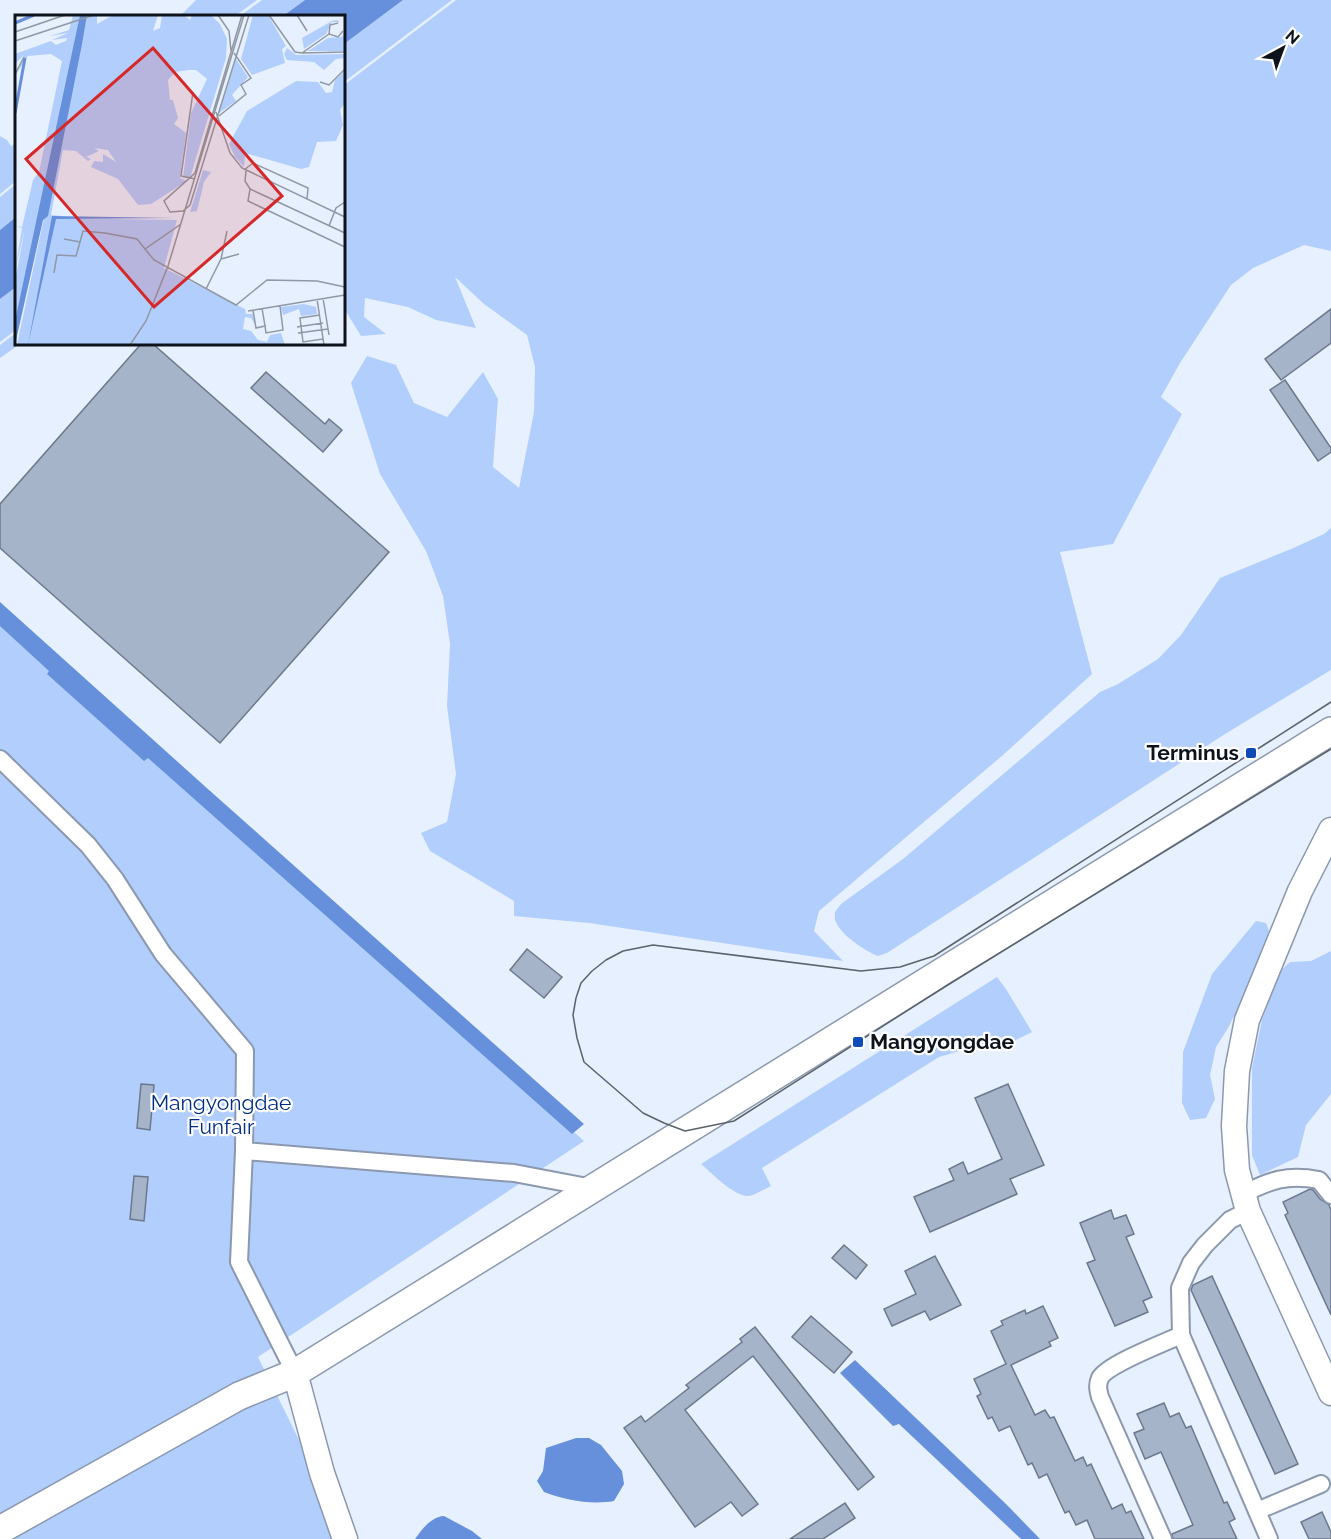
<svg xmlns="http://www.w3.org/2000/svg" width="1331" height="1539" viewBox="0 0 1331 1539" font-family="Raleway,sans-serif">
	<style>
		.green { fill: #b2cefd }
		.water { fill: #6690dc }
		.building { fill: #a6b4ca; stroke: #6c788d; stroke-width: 1.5 }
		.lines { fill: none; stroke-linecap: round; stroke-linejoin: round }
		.street-casing { stroke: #8b98ae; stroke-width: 20 }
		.secondary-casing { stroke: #8b98ae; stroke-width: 27 }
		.primary-casing { stroke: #8b98ae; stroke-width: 30 }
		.street { stroke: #fff; stroke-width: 16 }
		.secondary { stroke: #fff; stroke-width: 24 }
		.primary { stroke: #fff; stroke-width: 27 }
		.tram { stroke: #5b626c; stroke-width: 1.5 }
		.poi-dot { fill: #0f4cb7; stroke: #fff; stroke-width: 2 }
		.labels { text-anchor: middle; stroke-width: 4.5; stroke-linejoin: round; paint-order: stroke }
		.poi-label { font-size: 21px; font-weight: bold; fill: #0e131b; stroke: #fff; text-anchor: end }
		.park-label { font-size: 21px; fill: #002d83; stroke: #fff }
		.inset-river { fill: none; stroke: #6690dc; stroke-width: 3 }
		.inset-road { fill: none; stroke: #9098a3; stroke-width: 1.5 }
		.view { fill: #d62828; fill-opacity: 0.15; stroke: #d62828; stroke-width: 3 }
		.inset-edge { fill: none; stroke: #0e131b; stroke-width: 3 }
	</style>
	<rect width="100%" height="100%" fill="#e7f0fe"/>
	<g class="green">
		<path d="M196,0H257L235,16H180Z"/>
		<path d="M262,0H305L283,16H240Z"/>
		<path d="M403,0H452L344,82V44Z"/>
		<path d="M456,0H1331V251L1304,245L1253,268L1231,285L1180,363L1161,397L1182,414L1113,544L1060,552L1092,674L1003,755L819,911L814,931L843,961L589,923L514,916V901L430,851L421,833L447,822L456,774L447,706L450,644L443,596L426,551L380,474L351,383L367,356L396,365L414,403L447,417L483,372L498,399L493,467L519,488L534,412L535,367L527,335L484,304L455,277L476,328L436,320L408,307L365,298L364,317L386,334L361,336L345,310L344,85Z"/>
		<path d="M0,136L7,140L11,146L16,143V181L0,194Z"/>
		<path d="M16,184V217L0,230V197Z"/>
		<path d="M16,287V330L0,342V299Z"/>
		<path d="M16,333V344H20L0,358V345Z"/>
		<path d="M1331,528V670L1225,734L887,953L878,956C865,951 841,935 836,922C834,919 835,915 835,912L841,904L903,859L1100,692L1118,684L1158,659L1181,635L1220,578L1291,549L1324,534Z"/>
		<path d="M0,621L584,1141L258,1357L309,1460L336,1539H0Z"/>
		<path d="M1256,921L1266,923L1270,934L1238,1008L1228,1028L1216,1047L1210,1075L1215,1099L1206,1118L1190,1120L1182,1103L1183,1052L1212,974Z"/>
		<path d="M1331,951V1094L1306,1125L1298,1157L1260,1175L1252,1155V1068L1262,1020L1280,971L1290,962L1311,961Z"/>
		<path d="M997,977L1006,989L1032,1032L1006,1045L1001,1039L939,1057L762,1168L771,1186C764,1189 756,1195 749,1196C734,1197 712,1173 701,1164Z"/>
	</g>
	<g class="water">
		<path d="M305,0H403L344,44V16H283Z"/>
		<path d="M16,217V287L0,299V230Z"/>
		<path d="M0,602L209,790L584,1124L572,1134L148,758L144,761L47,674L49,671L0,626Z"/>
		<path d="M855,1360L1006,1504L1040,1539H1021L899,1424L893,1426L840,1373Z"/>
		<path d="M576,1438H589L601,1445L622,1471L624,1484L614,1501C591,1505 565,1500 544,1492L537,1481L543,1471L546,1448Z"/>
		<path d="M444,1516L472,1531L482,1539H415C422,1529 431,1517 444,1516Z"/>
	</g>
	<g class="building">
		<path d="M1331,309V343L1281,380L1265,359Z"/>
		<path d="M141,344H153L389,552L220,743L0,548V504Z"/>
		<path d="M266,372L325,424L329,419L342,430L323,452L251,388Z"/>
		<path d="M1285,380L1331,448V452L1318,461L1270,390Z"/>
		<path d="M527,949L562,977L544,998L510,970Z"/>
		<path d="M141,1084L154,1085L150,1130L137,1128Z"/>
		<path d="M1008,1084L1044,1165L1010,1179L1017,1194L930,1232L914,1197L954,1180L949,1169L963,1162L968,1174L1002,1159L975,1098Z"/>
		<path d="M134,1176L148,1177L144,1221L130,1219Z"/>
		<path d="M1310,1189L1313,1190L1320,1199L1329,1205L1331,1210V1315L1285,1215L1288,1213L1283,1202Z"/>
		<path d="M1111,1210L1114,1219L1126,1215L1134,1234L1126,1237L1152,1297L1143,1301L1148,1312L1115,1326L1087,1263L1095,1260L1080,1223Z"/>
		<path d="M844,1245L867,1265L856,1279L832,1258Z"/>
		<path d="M935,1256L961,1305L930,1320L925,1311L892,1326L884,1309L916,1294L905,1271Z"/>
		<path d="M1212,1276L1298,1464L1275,1474L1191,1290L1193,1285Z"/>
		<path d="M1043,1306L1058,1338L1049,1342L1051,1346L1011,1365L1035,1415L1045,1410L1050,1418L1054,1417L1075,1461L1083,1457L1087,1466L1091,1464L1112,1509L1122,1504L1126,1513L1131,1511L1144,1539H1095L1087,1520L1076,1525L1069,1511L1065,1513L1047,1474L1039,1478L1032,1463L1028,1465L1010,1426L999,1431L992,1417L988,1419L977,1396L981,1394L974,1379L1006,1364L991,1331L1003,1325L1001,1321L1025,1310L1026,1314Z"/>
		<path d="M811,1316L852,1352L834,1373L792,1337Z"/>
		<path d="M755,1327L874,1477L858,1490L753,1356L685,1410L758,1504L742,1516L731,1502L695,1527L624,1428L641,1416L645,1422L689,1388L686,1385L742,1342L740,1339Z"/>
		<path d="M1164,1403L1170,1417L1179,1413L1186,1428L1191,1426L1224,1503L1227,1502L1235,1519L1229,1522L1237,1539H1173L1172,1534L1193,1525L1161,1452L1145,1459L1134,1433L1144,1429L1137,1414Z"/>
		<path d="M845,1503L855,1518L823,1539H790Z"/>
		<path d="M1322,1512L1331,1532V1539H1309L1301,1522Z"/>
	</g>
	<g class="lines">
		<g class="street-casing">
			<g id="street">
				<path d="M0,759L88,845L115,879L163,954L245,1051L244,1151L514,1173L593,1188"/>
				<path d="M244,1151L239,1262L295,1373"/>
				<path d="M1243,1194C1271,1180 1287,1174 1319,1180L1331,1195"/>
				<path d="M1248,1211L1230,1220L1205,1245L1191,1263L1180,1288L1181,1335L1269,1539"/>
				<path d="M1257,1511L1321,1484"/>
				<path d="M1163,1539L1100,1397C1098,1390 1097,1385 1100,1378C1108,1364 1164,1343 1181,1335"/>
			</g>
		</g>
		<g class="secondary-casing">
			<g id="secondary">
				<path d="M1331,830L1300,891L1247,1020L1237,1071L1234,1126L1237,1170L1248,1211L1331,1393"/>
				<path d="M295,1373L322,1473L345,1539"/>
			</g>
		</g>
		<g class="primary-casing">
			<path id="primary" d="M0,1530L239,1396L295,1373L1331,731"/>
		</g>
		<use href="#street" class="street"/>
		<use href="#secondary" class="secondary"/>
		<use href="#primary" class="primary"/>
		<path class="tram" d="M1331,702L934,956L900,967L861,971L653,945L623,951L606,960L592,971L581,983L576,998L573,1015L577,1038L584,1062L643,1113L664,1123L685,1131L734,1121L949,984L1331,749"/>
	</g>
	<g class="poi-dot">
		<rect x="1245" y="747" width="12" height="12" rx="3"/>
		<rect x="852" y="1036" width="12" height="12" rx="3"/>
	</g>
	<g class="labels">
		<g class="poi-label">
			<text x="1239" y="760">Terminus</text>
			<text x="870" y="1049" text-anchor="start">Mangyongdae</text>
		</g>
		<g class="park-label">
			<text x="221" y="1110">Mangyongdae<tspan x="221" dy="24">Funfair</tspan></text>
		</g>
	</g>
	<g transform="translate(15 15)">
		<rect width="330" height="330" fill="#e7f0fe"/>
		<path d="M58,0H65L57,45L0,306V266L10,213L0,256L7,213L0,211L7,212L18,165L24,157L47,46L36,39L13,41L0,61L9,40L0,49V39L36,26L41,30L51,26L52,23L37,25L53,18L35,21L54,15ZM72,0H82V9L98,0H143L138,16L145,13L147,0H169L175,5L177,0H196L205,9L212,24L211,43L175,163H168L176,98L192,64L181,55H174L160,57L153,65L155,85H158L163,103L159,109L171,118L165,163L172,166L136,189L123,190L103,164L76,152L79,146L88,147V139L101,147L93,135L79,133L84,136L71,142L76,144L73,146L61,136L48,135L36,200L47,201L37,203L162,205L149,253L230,294L231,299H238L240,310L236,303L230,302L228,314L236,316L243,325L252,327L255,320L266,318L270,330H2ZM238,0H253L271,31L267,34L270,48L237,60L226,44ZM322,5L325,7H317L311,19L289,34L287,23L317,6ZM330,15V36H293L313,23L327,22ZM272,33L281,40L330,39V43L321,44L309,55L299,47L272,45L269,39ZM221,44L233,62L217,80L221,86L204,98ZM330,56V88L325,95L328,110L321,126L302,127L294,152L286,154L230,138L229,152L220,142L214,129L232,96L281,66L303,67L311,78L317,77L320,65ZM188,155L196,157L189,167L182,196L175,197ZM289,289L301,292L302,299L286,301L284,294L268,300L266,292Z" fill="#b2cefd"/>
		<path d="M65,0H72L67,29L33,201L28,205L0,330V306ZM37,201L160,203L41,204L13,330Z" fill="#6690dc"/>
		<path class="inset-river" d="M0,8L19,0M0,98L10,43"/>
		<path class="inset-road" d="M203,0L214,16L216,36M227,0L180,158L149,186L155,197L168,196L175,190L234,0M254,0L280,37L287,38L314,19M282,0L292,16M323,8L315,10L314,19L323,22L328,16M0,17L50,0M0,26L79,0M287,38L330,37M0,59L9,42M305,67L314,70L330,54M178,77L166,161L180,164M201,97L215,138L227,153L330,202M204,101L231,79L226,70L236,63L219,38M229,155L238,148L293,173L292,184M231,156L230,166L235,174L330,218M235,174L233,186L330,232M314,211L321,193L330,187M49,224L65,227L68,216L90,218L122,224L130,234L166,209M130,234L139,245L221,290L252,265L302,266L330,272M206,244L224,239M39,258L42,240L61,241L65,227M191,274L206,244L212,216M308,283L314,320M302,284L309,330M247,293L250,311M238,295L241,313L250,311L251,318L268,315L265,291M233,296L330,280M305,300L285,303L288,327L308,324M282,312L308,308M283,318L313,314M115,330L131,306L153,251L229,0"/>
		<path class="view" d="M138,33L267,181L139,292L11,144Z"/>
		<rect width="330" height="330" class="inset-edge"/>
	</g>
	<g transform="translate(1283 48) rotate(41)" stroke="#ffffff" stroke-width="4.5" paint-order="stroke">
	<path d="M0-4.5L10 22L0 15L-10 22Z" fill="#0e131b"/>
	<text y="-9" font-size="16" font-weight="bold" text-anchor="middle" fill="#0e131b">N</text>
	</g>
</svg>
